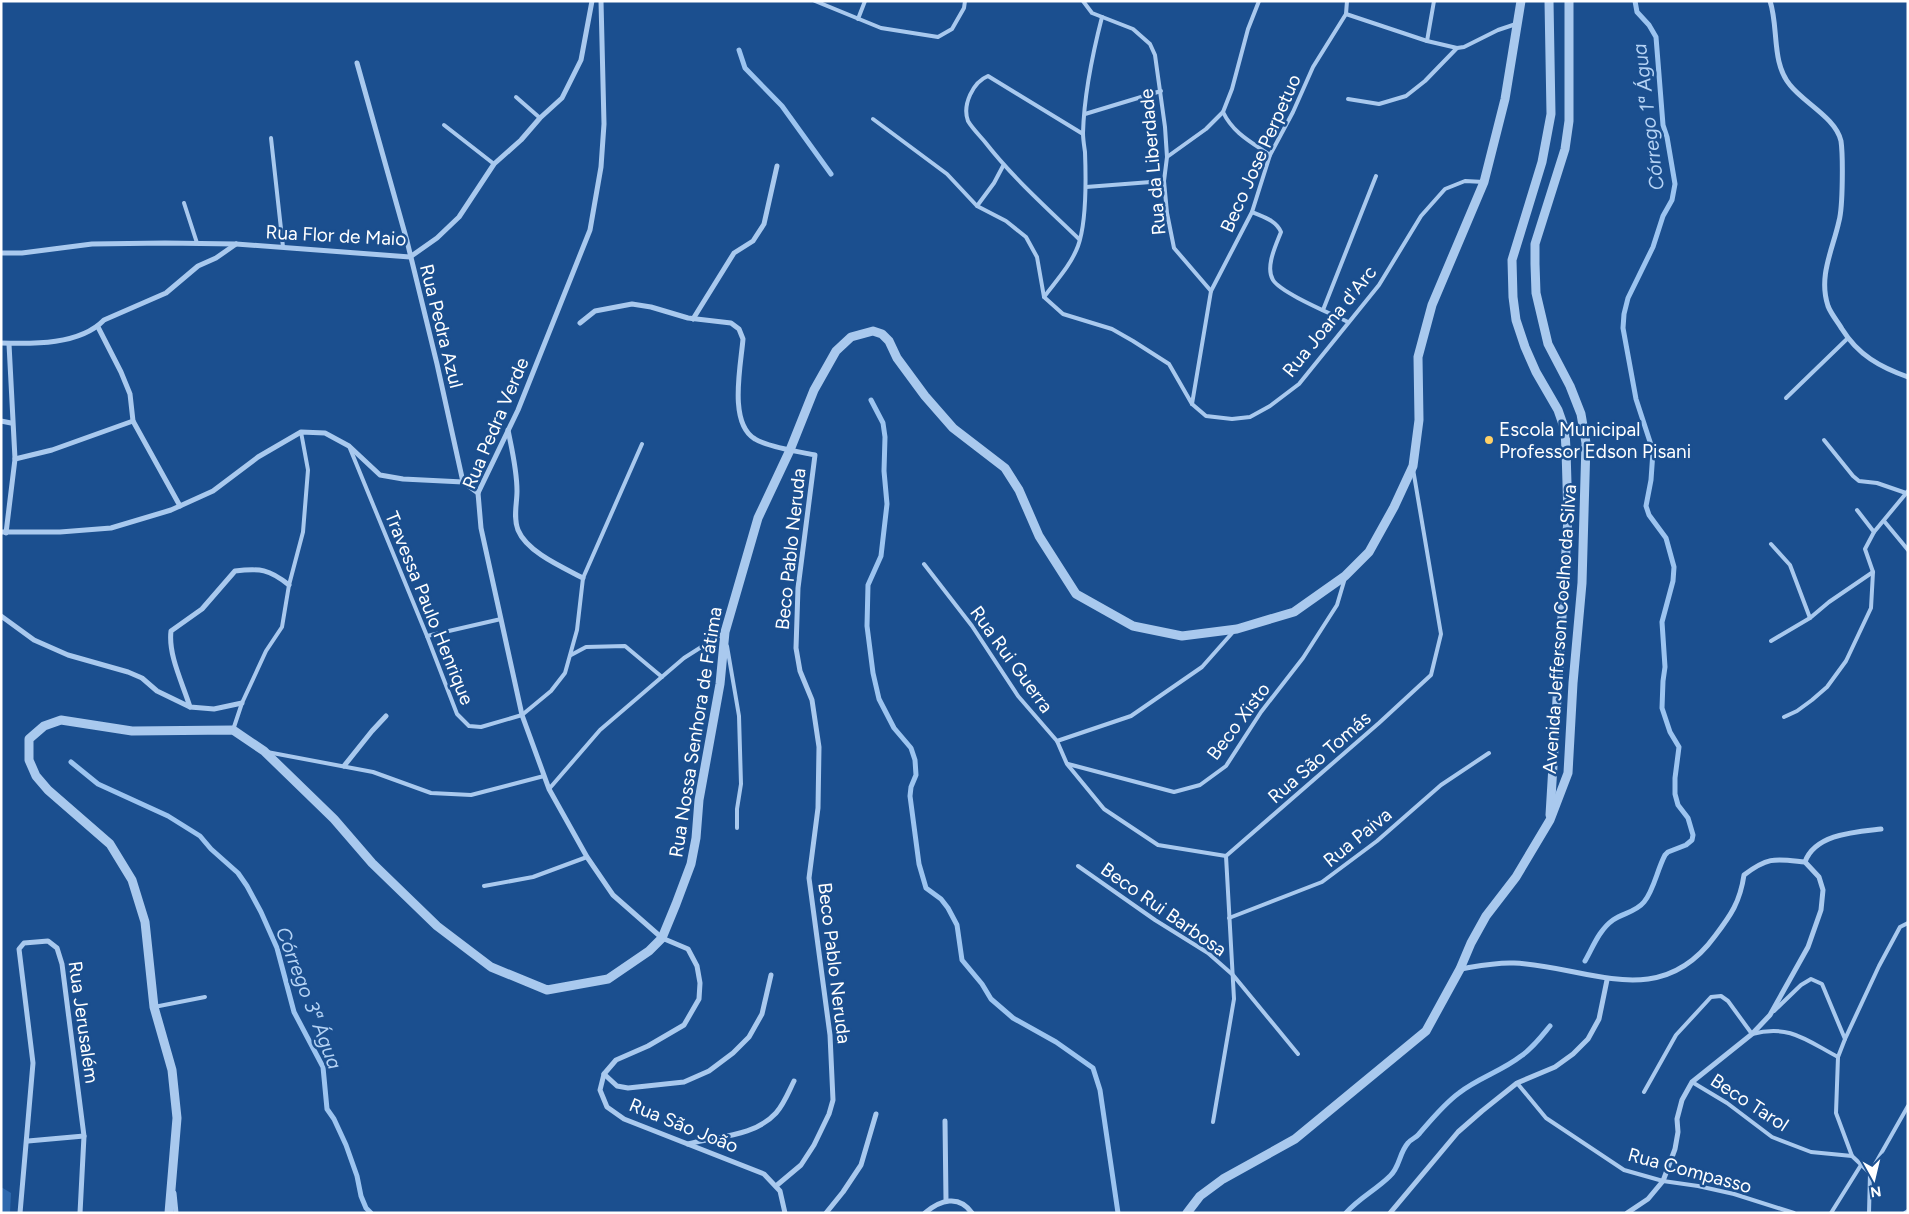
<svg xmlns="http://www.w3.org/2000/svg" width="1909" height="1214" viewBox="0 0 1909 1214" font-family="Figtree,sans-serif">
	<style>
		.green { fill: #2e69ad }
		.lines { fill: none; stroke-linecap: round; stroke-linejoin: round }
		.stream { stroke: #9cc4f0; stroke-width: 5 }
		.service { stroke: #a9c9ee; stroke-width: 4 }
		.minor { stroke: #a9c9ee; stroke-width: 5 }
		.tertiary { stroke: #a9c9ee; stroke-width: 9 }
		.poi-dot { fill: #ffd166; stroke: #1b4f8f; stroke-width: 2 }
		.labels { text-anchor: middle; stroke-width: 5; stroke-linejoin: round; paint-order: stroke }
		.street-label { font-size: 19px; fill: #fff; stroke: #1b4f8f }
		.poi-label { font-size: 19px; fill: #fff; stroke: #1b4f8f; text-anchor: start }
		.water-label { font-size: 20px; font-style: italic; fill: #b5d3f5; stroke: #1b4f8f }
	</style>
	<rect width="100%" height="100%" fill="#1b4f8f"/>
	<path class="green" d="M1,1187L11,1193L10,1213H1Z"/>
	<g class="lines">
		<g class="stream">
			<path d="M739,50L745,68L782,106L831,174"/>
			<path d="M871,400L883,423L885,437L884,471L887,504L881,556L868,585L867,626L873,673L879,699L894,728L911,748L915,760L916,775L911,787L910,796L919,864L926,888L941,899L948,908L957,925L962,960L982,984L991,999L1013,1018L1056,1042L1093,1068L1100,1090L1118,1213"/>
			<path d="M71,762L98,784L168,816L200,836L211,849L238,873L247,886L261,912L277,948L294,1012L323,1067L327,1109L334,1119L346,1145L357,1176L361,1196L366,1208L371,1213"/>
			<path d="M1585,961C1593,947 1599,930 1613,920C1623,913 1636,912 1644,902C1654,890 1657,870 1665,855L1668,852L1686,845L1692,840L1693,835L1688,818L1678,805L1675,794V778L1679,747L1670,732L1662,708L1663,681L1665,667L1662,622L1673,581L1674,567L1666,538L1649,515L1646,506L1651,480L1653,451L1636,399L1623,328L1624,314L1628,298L1653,247L1663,216L1672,200L1675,184L1667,137L1663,125L1656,37L1649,25L1637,12L1635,1"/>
			<path d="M1346,1213C1359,1198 1376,1190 1390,1176C1400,1167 1399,1153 1408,1143C1411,1139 1416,1138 1419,1134C1431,1120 1444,1104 1459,1093C1478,1078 1502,1071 1521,1056C1533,1048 1541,1037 1550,1026"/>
		</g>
		<g class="service">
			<path d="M815,1L881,28L938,37L952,29L964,8L965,1"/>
			<path d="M1083,1L1092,13L1133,29L1150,44L1155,55L1165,127L1167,157L1164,181L1167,213L1174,248L1211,291L1192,404"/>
			<path d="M1346,14L1427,41L1457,48L1464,47L1498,30L1516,24"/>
			<path d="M858,19L865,1"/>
			<path d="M1427,41L1434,1"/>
			<path d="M516,97L540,118"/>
			<path d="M1348,99L1379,104L1406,96L1425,81L1457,48"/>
			<path d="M1223,112C1233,133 1251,142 1270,155"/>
			<path d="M1085,114L1161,91"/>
			<path d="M873,119L947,174L977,206L1006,221L1026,237L1037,257L1044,297L1063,314L1112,329L1133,341L1169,364L1192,404L1206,416L1232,419L1250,417L1270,406L1299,384L1379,285L1421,216L1445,189L1465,181L1484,182"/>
			<path d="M444,125L494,164"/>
			<path d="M271,138L283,247"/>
			<path d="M1167,157L1206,129L1223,112L1232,89L1248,29L1259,1"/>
			<path d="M1086,187L1164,181"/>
			<path d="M184,203L197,243"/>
			<path d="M977,206L994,183L1003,166"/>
			<path d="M1252,212C1263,217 1276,220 1281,232C1276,245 1265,267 1273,280C1281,293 1332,314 1348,322"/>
			<path d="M1079,239C1047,208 1013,178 985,142C980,136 972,128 968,121C962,105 973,82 988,76L1083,134"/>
			<path d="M1211,291L1252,212L1270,155L1293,112L1313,67L1346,14L1347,1"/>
			<path d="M1044,297C1056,281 1071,265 1078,246C1087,221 1086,178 1085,152C1084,145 1083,139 1083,133C1084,96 1093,52 1102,17"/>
			<path d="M1323,310L1376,176"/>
			<path d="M1786,398L1848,338"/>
			<path d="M1824,440L1853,476L1859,481L1877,483L1906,493"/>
			<path d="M349,446L427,636L457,714L469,726L481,727L522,715L551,691L565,673L577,630L583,578L642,444"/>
			<path d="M1857,510L1874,532"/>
			<path d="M1884,521L1908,550"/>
			<path d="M1771,544L1790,565L1810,618"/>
			<path d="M924,564L972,626L1018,696L1057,741L1131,716L1202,667L1233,632"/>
			<path d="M427,636L501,619"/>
			<path d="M1771,641L1810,618L1829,602L1873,572"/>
			<path d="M727,646L739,716L741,784L737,809V828"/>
			<path d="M571,655L586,647L625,646L662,677"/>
			<path d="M1784,717L1797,711L1812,700L1827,687L1846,661L1871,608L1873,572L1865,549L1874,532L1908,491"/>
			<path d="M233,730L242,703L266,651L282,627L289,585L303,532L308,470L301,432"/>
			<path d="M1057,741L1067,764L1104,809L1158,845L1226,856L1379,723L1431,675L1441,634L1413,469"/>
			<path d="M267,752L373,772L431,793L471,795L544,776"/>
			<path d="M1068,764L1174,792L1200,785L1226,766L1261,712L1303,658L1337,605L1345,578"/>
			<path d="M549,789L600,730L684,658L725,632"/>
			<path d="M1078,866L1155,920L1208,953L1233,975L1298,1054"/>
			<path d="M484,886L533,877L587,857"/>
			<path d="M1229,918L1322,882L1377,841L1441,785L1489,753"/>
			<path d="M154,1007L205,997"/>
			<path d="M1774,1011L1801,985L1811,979L1822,984L1845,1039L1838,1057L1836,1113L1852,1156L1870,1173"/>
			<path d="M1845,1039L1879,966L1900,927L1908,923"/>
			<path d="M1692,1082L1727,1103L1772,1137L1811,1152L1852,1156"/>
			<path d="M1517,1083L1546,1118L1624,1170L1663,1181L1698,1186L1734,1194L1794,1213"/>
			<path d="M1644,1092L1676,1035L1711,997L1721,996L1728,1001L1752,1034C1789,1024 1806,1040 1838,1057"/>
			<path d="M1213,1122L1234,999L1226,856"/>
			<path d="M1831,1213L1861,1165"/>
			<path d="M1869,1213L1870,1173L1908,1106"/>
			<path d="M1905,1213L1908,1211"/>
		</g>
		<g class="minor">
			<path d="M601,1L604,124L601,167L590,230L518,410L478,493L481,528L522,715L549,789L587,857L613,895L662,938L688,949L697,966L700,983L699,999L684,1025L648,1046L616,1060L604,1074L600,1090L607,1107L624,1119L764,1174L780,1191L785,1213"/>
			<path d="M1770,1C1779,28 1771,62 1790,85C1804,103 1836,118 1841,141C1843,155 1843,207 1839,221C1833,249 1818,276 1828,306C1831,314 1838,322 1842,329C1858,355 1880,367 1908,377"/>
			<path d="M357,63L407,241L437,364L463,482"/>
			<path d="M1,253H22L92,244L165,243L236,244L410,257L437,238L459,217L494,164L521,140L540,118L562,98L581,60L592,1"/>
			<path d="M693,319L734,253L753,241L764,224L777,166"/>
			<path d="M580,323L595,311L632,304L651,307L688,318L731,323L739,329L743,339C741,365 728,423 755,439C767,447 800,452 815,455L798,588L796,648L800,671L812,700L819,747L818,808L809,878L830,1035L833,1100L829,1114L814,1145L801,1165L776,1186"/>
			<path d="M98,327L121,372L130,394L133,421L180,506"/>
			<path d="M1,343C33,344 80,345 104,320L166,293L198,266L216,258L236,244"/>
			<path d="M1,421L11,423"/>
			<path d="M508,430C512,450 517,470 517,491C517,504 513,517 518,530C527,552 562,567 583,578"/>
			<path d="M15,459L52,450L133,421"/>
			<path d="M1,532H60L111,528L171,510L213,491L258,457L301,432L325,433L349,446L380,475L403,479L463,482L478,493"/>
			<path d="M6,533L15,459L9,344"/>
			<path d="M1,616L34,640L68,655L128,672L142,678L157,691L190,707L214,709L242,703"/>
			<path d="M190,707C183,684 168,655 171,631L202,609L235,571C260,568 269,569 289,585"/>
			<path d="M344,766L372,731L386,716"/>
			<path d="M1805,862C1815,834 1855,832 1881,829"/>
			<path d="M1460,969C1478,966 1496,962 1514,963C1588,966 1659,1013 1715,936C1731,915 1740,902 1744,875C1769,856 1776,859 1805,862L1819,877L1823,890L1821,910L1808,947L1770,1015L1752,1034L1692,1082L1682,1100L1677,1119L1678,1132L1675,1149L1663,1181L1648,1199L1627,1213"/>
			<path d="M604,1074L617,1086L628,1088L684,1082L709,1071L733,1053L749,1037L762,1014L771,975"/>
			<path d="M945,1121L946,1200"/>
			<path d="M28,1141L84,1136"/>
			<path d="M688,1144C717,1136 754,1137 776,1113C784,1104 789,1091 794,1081"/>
			<path d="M174,1193L176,1213"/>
			<path d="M20,1213L33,1063L19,949L24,943L48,941L57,948L62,964L84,1136L80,1213"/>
			<path d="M826,1213L843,1192L861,1165L876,1114"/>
			<path d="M925,1213C940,1200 959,1194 972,1213"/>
			<path d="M1390,1213L1458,1132L1482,1111L1517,1083L1555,1067L1573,1054L1588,1039L1599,1019L1607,980"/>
		</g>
		<g class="tertiary">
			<path d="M1549,1L1551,114L1542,162L1512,260L1513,297L1516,320L1525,347L1536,372L1558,410L1565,430L1566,450L1568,517L1550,815"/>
			<path d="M169,1213L177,1118L172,1070L154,1007L145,922L132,880L110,844L48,790L36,776L29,760V739L44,726L61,720L132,731L233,730L264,751L334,819L372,863L437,926L491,967L547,990L608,979L649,951L662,938L676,904L691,864L696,838L699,800L720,684L725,632L758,518L790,450L814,390L836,351L851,337L873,331L882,334L889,341L897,358L925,396L953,428L1005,468L1019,490L1039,536L1076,594L1133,626L1182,636L1237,629L1294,612L1345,576L1369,552L1394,507L1413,466L1419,420L1418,357L1432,305L1484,182L1505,99L1521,1"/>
			<path d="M1187,1213L1200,1196L1223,1179L1295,1139L1426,1031L1460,969L1471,943L1486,916L1516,877L1550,820L1568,773L1573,683L1582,583L1586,443L1581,414L1570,386L1548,344L1536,293L1535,264V244L1565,149L1569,121V1"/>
		</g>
	</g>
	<circle class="poi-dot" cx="1489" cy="440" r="5"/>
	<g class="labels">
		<g class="street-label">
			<text transform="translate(1260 153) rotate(-66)" y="7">Beco Jose Perpetuo</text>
			<text transform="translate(1152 162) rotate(-95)" y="7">Rua da Liberdade</text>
			<text transform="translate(336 235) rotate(3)" y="7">Rua Flor de Maio</text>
			<text transform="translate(1329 321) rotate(-51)" y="7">Rua Joana d'Arc</text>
			<text transform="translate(442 326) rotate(76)" y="7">Rua Pedra Azul</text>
			<text transform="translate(495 423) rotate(-67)" y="7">Rua Pedra Verde</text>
			<text transform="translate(790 549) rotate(-84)" y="7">Beco Pablo Neruda</text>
			<text transform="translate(430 608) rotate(68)" y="7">Travessa Paulo Henrique</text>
			<text transform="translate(1559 629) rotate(-86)" y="7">Avenida Jefferson Coelho da Silva</text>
			<text transform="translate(1012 659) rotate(54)" y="7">Rua Rui Guerra</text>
			<text transform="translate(1238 721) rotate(-53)" y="7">Beco Xisto</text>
			<text transform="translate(695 732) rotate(-81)" y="7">Rua Nossa Senhora de Fátima</text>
			<text transform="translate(1319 757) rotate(-41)" y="7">Rua São Tomás</text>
			<text transform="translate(1357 837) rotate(-39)" y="7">Rua Paiva</text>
			<text transform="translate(1164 909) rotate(35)" y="7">Beco Rui Barbosa</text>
			<text transform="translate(835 963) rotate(83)" y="7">Beco Pablo Neruda</text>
			<text transform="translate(84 1022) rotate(82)" y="7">Rua Jerusalém</text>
			<text transform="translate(1750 1102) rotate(33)" y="7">Beco Tarol</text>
			<text transform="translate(684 1125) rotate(22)" y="7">Rua São João</text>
			<text transform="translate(1690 1170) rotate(15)" y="7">Rua Compasso</text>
		</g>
		<g class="poi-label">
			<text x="1499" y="436">Escola Municipal<tspan x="1499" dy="22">Professor Edson Pisani</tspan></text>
		</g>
		<g class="water-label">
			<text transform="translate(1648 117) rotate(-97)" y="7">Córrego 1ª Água</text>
			<text transform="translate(309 998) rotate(69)" y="7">Córrego 3ª Água</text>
		</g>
	</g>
	<rect width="1909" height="1214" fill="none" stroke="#ffffff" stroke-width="5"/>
	<g transform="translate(1874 1179) rotate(172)" stroke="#1b4f8f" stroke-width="4" paint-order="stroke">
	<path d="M0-4L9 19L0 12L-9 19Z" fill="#ffffff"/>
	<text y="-8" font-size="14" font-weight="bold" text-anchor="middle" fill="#ffffff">N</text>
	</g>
</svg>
